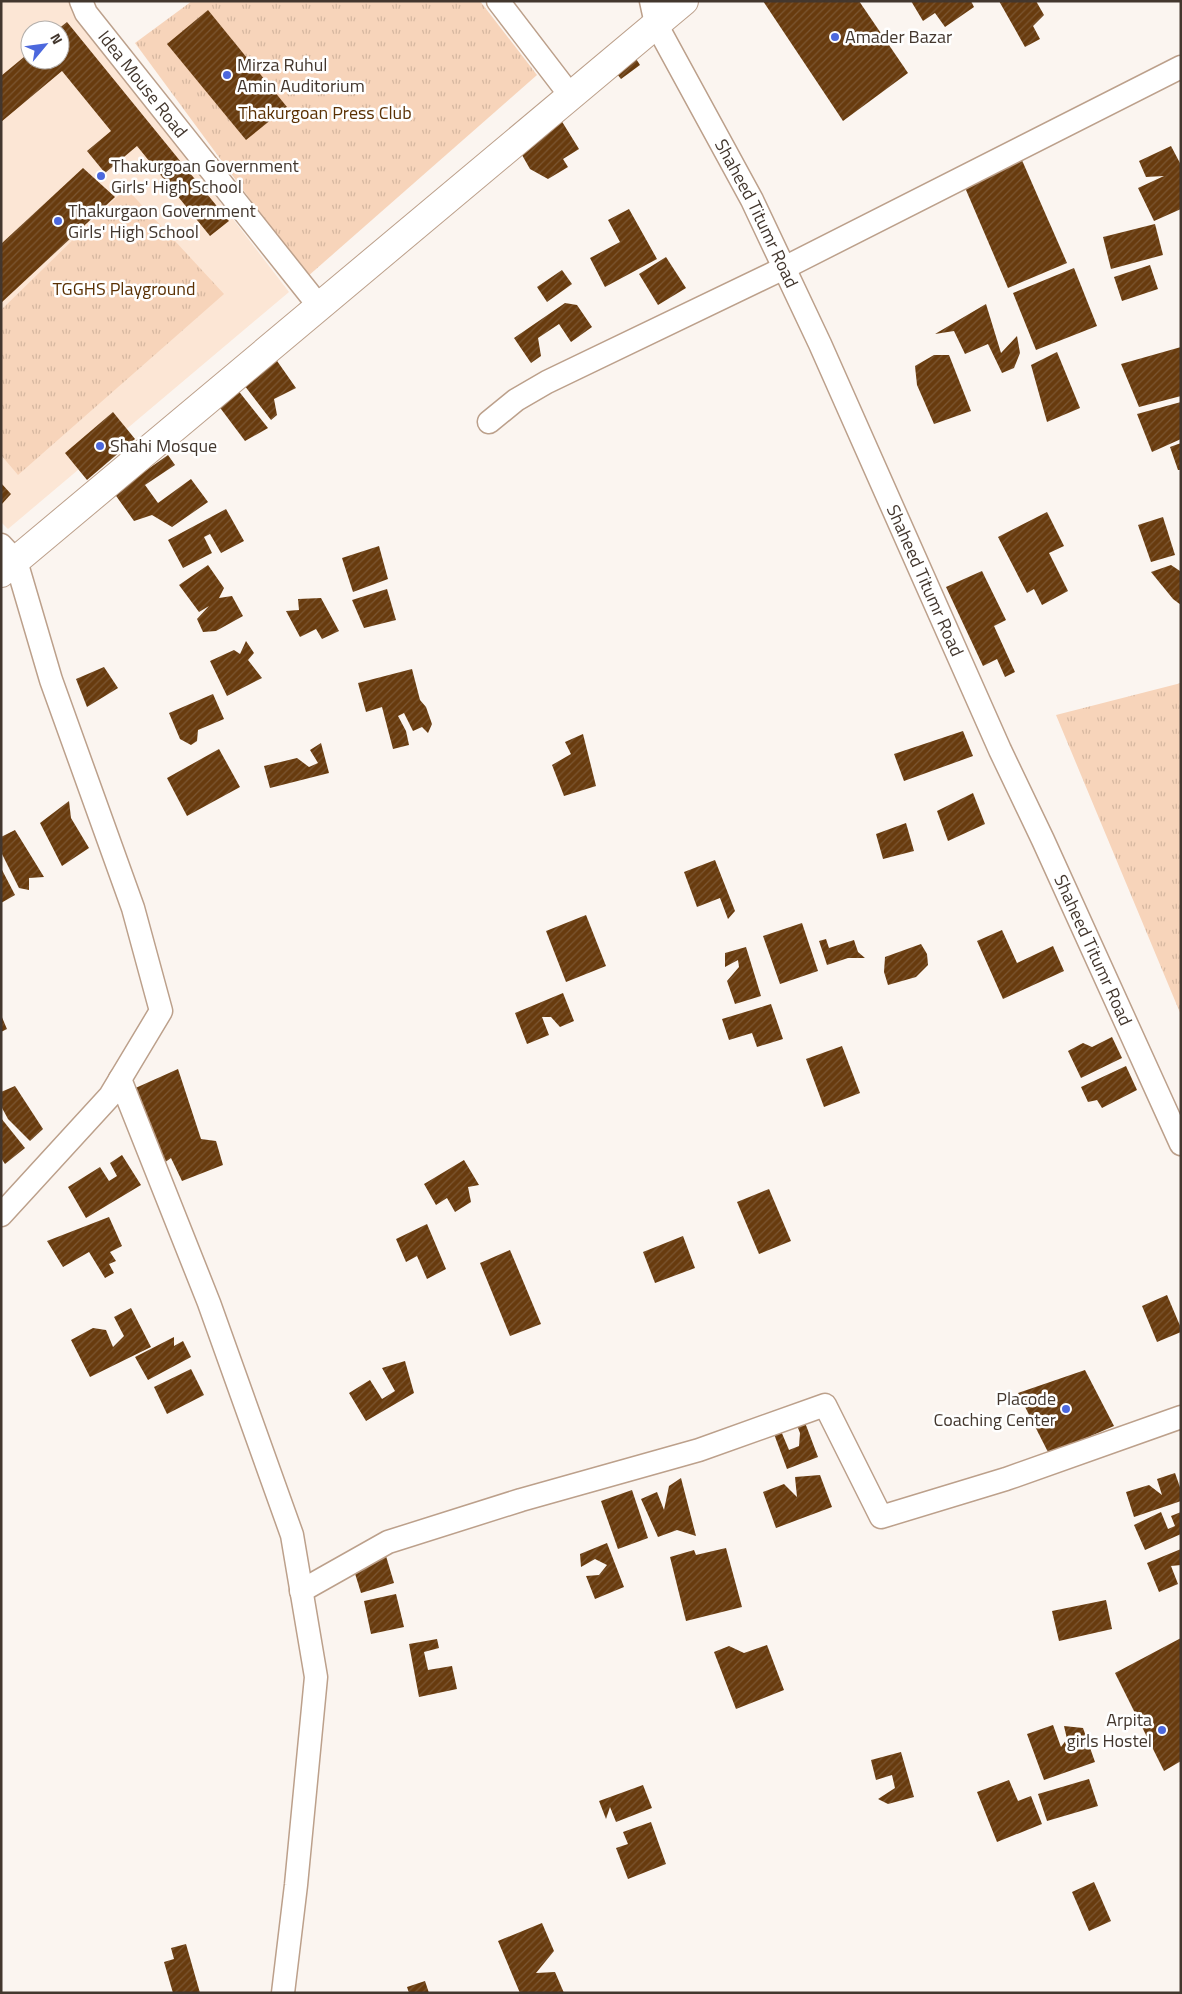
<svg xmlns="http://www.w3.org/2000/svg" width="1182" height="1994" viewBox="0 0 1182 1994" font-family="'Titillium Web',sans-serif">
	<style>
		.built { fill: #fce6d5; fill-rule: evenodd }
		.park { fill: url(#park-tufts) }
		.building { fill: url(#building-hatch) }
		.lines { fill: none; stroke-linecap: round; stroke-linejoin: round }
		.street-casing { stroke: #bca08b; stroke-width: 25 }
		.secondary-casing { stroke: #bca08b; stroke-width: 30 }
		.street { stroke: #fff; stroke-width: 22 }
		.secondary { stroke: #fff; stroke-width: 28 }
		.poi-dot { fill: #4c68dd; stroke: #fff; stroke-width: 2 }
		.labels { text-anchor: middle; stroke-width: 5; stroke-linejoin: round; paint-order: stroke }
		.poi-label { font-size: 18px; fill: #43372e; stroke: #fff; text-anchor: start }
		.street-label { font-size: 18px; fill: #43372e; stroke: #fff }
		.park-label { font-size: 18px; fill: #5b3104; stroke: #fff }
	</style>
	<defs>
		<pattern id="park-tufts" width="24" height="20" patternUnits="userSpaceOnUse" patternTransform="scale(1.25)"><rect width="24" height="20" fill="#f7d4ba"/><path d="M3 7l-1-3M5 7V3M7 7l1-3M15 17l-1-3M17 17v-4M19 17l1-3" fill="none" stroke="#d5b7a0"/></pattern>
		<pattern id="building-hatch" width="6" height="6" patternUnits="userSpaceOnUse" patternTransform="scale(1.25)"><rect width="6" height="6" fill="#683b0e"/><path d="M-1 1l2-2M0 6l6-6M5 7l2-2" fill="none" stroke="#7b5632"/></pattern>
	</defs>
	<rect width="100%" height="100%" fill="#fbf5f0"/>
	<path class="built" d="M1,1H69L75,13L289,292L8,529L1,522ZM30,30H60V60H30Z"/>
	<g class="park">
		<path d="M192,1H480L537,75L307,277L135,43Z"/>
		<path d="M126,188L224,294L18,475L1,455V310Z"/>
		<path d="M1181,683V1015L1056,715Z"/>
	</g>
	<g class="building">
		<path d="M763,1H859L908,73L843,121Z"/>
		<path d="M911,1H971L974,7L945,27L935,13L923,21Z"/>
		<path d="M999,1H1036L1044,15L1033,26L1040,39L1025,47Z"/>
		<path d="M208,10L287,107L246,140L167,44Z"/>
		<path d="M67,22L229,221L210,236L137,146L105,173L87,151L111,131L62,71L1,122V76L30,52V60H60V30H57Z"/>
		<path d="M633,54L640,65L621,79L613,69Z"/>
		<path d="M561,120L579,149L563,159L568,167L548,179L530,169L522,155L531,140Z"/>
		<path d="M1171,146L1181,165V209L1154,221L1138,188L1164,176L1146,177L1139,161Z"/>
		<path d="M1021,158L1067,263L1008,288L963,183Z"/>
		<path d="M83,168L115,197L1,303V244Z"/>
		<path d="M629,209L657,259L605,287L590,258L620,242L608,220Z"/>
		<path d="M1155,224L1163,255L1111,269L1103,237Z"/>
		<path d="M666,257L686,288L658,305L639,274Z"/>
		<path d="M1150,265L1158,289L1122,301L1114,277Z"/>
		<path d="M1074,268L1097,326L1036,350L1013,293Z"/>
		<path d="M562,270L572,284L547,302L537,287Z"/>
		<path d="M565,303L577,305L592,327L571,342L559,324L538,338L541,356L531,363L514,338Z"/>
		<path d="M986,304L1001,353L1017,336L1020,353L1014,368L1002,373L988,344L965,354L954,331L935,334Z"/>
		<path d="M1181,347V396L1139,407L1121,364Z"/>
		<path d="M1057,352L1080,408L1047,422L1031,365Z"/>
		<path d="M934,355H949L971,411L934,424L917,385L915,366Z"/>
		<path d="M275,358L296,388L274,399L277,415L271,420L241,381Z"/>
		<path d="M237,389L268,428L245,441L218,405Z"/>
		<path d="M1181,402V439L1152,452L1137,414Z"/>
		<path d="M113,412L135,439L87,480L65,453Z"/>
		<path d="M1181,443V470H1178L1170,447Z"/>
		<path d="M168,455L175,465L145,485L158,503L191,479L208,502L172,527L152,515L134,521L114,493Z"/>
		<path d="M1,483L11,494L1,505Z"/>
		<path d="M226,509L244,541L221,553L210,534L204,537L212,553L183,568L168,540Z"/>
		<path d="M1047,512L1064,546L1049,553L1068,591L1042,605L1034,589L1027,593L998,537Z"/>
		<path d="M1163,517L1175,555L1151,562L1138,525Z"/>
		<path d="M379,546L388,579L353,592L342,558Z"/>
		<path d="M208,565L224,588L219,598L232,596L243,616L216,631L203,632L197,619L209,606L199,612L179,585Z"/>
		<path d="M1171,565L1180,571L1181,605L1173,599L1151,572Z"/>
		<path d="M982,571L1006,620L994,626L1015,672L1005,677L997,659L983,666L946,587Z"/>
		<path d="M387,589L396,620L364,628L352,600Z"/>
		<path d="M321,598L339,631L322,639L316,629L300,637L286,611L299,610L298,599Z"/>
		<path d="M246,641L254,653L248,660L262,678L227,696L210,661L234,650L240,654Z"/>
		<path d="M104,667L118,688L87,707L76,679Z"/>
		<path d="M412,669L420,700L426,707L432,724L428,733L422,727L413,731L404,713L398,716L406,731L409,745L393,749L382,707L366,712L358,683Z"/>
		<path d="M213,694L224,719L198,730L197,741L191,745L180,739L169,713Z"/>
		<path d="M963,731L973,756L904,781L894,754Z"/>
		<path d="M583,734L596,786L564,796L552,765L571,754L565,742Z"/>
		<path d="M321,743L329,773L270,788L264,766L297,758L309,767L318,763L310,750Z"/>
		<path d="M219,749L240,787L187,816L167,778Z"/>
		<path d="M973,793L985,824L948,841L937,811Z"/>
		<path d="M69,801L71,818L89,848L62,866L40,823Z"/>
		<path d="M906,823L914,851L883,859L876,834Z"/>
		<path d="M15,830L44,877L29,878V890L19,888L1,852V837Z"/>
		<path d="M715,860L735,911L728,919L720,898L697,907L684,872Z"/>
		<path d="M1,868L15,895L1,903Z"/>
		<path d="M586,915L606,966L566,982L546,931Z"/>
		<path d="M802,923L818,971L780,984L763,936Z"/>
		<path d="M1002,930L1017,963L1053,946L1064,971L1003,999L977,941Z"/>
		<path d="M826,939L829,948L854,940L858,952L865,958H848L827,965L819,941Z"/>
		<path d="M921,944L927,954L928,965L916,977L888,985L884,972L885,957Z"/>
		<path d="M746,947L761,996L735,1004L727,981L739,967L738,960L725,967V953Z"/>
		<path d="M563,993L574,1021L560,1027L551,1017H542L549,1035L527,1044L515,1013Z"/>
		<path d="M771,1004L783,1039L757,1047L752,1033L729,1040L722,1019Z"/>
		<path d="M1,1015L7,1029L1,1032Z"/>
		<path d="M1112,1037L1122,1058L1081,1078L1068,1051L1083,1043L1092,1047Z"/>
		<path d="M842,1046L860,1093L824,1107L806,1059Z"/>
		<path d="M1126,1066L1137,1090L1102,1108L1097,1100L1088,1102L1081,1087Z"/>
		<path d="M178,1069L201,1139L216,1141L223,1165L182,1181L171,1158L164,1163L131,1090Z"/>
		<path d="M15,1086L43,1129L30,1141L8,1119L1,1106V1092Z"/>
		<path d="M1,1118L25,1148L5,1164L1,1158Z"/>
		<path d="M122,1155L141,1185L86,1218L68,1187L100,1167L109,1181L117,1176L110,1163Z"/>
		<path d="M464,1160L479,1185L468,1187L471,1202L455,1212L447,1198L436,1205L424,1184Z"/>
		<path d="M769,1189L791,1241L759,1254L737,1202Z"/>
		<path d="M109,1217L122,1246L110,1252L116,1261L109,1264L114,1273L105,1278L89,1252L63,1267L47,1241Z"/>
		<path d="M427,1224L446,1269L427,1279L417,1256L406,1262L396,1239Z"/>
		<path d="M683,1236L695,1268L655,1283L643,1252Z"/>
		<path d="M510,1250L541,1324L510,1336L480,1263Z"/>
		<path d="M1167,1295L1181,1328V1332L1157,1342L1142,1306Z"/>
		<path d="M131,1308L151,1347L90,1377L71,1340L93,1328L106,1330L113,1347L124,1336L114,1317Z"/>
		<path d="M174,1337V1346L183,1341L191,1357L148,1380L135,1357Z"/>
		<path d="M405,1361L414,1393L366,1421L349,1393L370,1380L382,1399L395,1391L382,1368Z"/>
		<path d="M191,1369L204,1395L167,1414L154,1387Z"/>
		<path d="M1085,1370L1114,1426L1049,1454L1018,1393Z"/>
		<path d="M804,1420L818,1457L787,1469L774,1434L781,1431L789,1450L799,1446L800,1433L796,1423Z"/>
		<path d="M1175,1473L1181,1490V1501L1134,1517L1126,1492L1149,1485L1162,1495L1157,1479Z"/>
		<path d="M820,1475L832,1507L776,1528L763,1492L784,1484L797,1497L795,1477Z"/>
		<path d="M681,1478L696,1536L677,1530L658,1537L641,1499L657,1492L664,1510L669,1486Z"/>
		<path d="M632,1490L648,1538L618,1549L601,1501Z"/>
		<path d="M1161,1512L1168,1529L1175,1526L1171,1516L1181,1512V1534L1145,1550L1134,1525Z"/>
		<path d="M607,1543L624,1587L595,1599L586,1576L599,1575L607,1565L595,1559L581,1567L580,1554Z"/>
		<path d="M726,1548L742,1607L686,1621L670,1557L694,1550L696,1555Z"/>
		<path d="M1181,1549V1565L1171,1566L1178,1584L1159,1592L1147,1563Z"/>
		<path d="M386,1556L394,1583L361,1593L353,1567Z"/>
		<path d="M396,1594L404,1627L371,1634L364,1601Z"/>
		<path d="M1106,1600L1112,1629L1059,1641L1052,1611Z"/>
		<path d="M1181,1638V1761L1164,1771L1115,1673Z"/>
		<path d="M437,1639L439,1648L424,1652L428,1670L452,1666L457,1689L419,1697L409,1644Z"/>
		<path d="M767,1645L784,1690L736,1709L714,1652L729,1646L744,1653Z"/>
		<path d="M1053,1725L1061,1747L1067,1739L1064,1726L1083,1728L1095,1762L1044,1780L1027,1734Z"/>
		<path d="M901,1752L914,1797L888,1804L878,1799L895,1788L892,1775L876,1780L871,1760Z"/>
		<path d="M1089,1779L1098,1806L1047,1821L1038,1794Z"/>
		<path d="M1009,1780L1018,1801L1031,1796L1042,1824L997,1842L977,1792Z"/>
		<path d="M643,1785L652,1808L616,1822L610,1807L606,1819L599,1801Z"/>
		<path d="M651,1822L666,1864L628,1879L616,1848L628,1844L623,1832Z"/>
		<path d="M1094,1882L1111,1921L1089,1931L1072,1892Z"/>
		<path d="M542,1923L554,1951L536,1973L555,1972L564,1993H520L498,1941Z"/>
		<path d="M186,1944L200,1993H173L164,1962L174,1959L171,1948Z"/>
		<path d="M425,1981L429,1993H409L407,1987Z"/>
	</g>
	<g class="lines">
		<g class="street-casing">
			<g id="street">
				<path id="s1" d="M81,1L86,13L319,306"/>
				<path d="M498,1L570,95"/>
				<path id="s2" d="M651,1L656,24L752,200L820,344L1000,750L1043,840L1181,1144"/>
				<path d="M489,422L516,400L547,382L784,268L1181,67"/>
				<path d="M1,545L16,561L51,680L133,908L161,1011L110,1096L1,1215"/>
				<path d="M120,1079L209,1303L292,1535L316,1677L296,1885L283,1993"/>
				<path d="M301,1591L388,1542L521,1500L699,1450L825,1405L881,1517L1006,1479L1181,1417"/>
			</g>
		</g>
		<g class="secondary-casing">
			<path id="secondary" d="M1,573L684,1"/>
		</g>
		<use href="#street" class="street"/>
		<use href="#secondary" class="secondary"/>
	</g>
	<g class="poi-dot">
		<circle cx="835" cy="37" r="5"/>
		<circle cx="227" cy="75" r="5"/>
		<circle cx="101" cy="176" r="5"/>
		<circle cx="58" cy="221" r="5"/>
		<circle cx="100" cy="446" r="5"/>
		<circle cx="1066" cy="1409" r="5"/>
		<circle cx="1162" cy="1730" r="5"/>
	</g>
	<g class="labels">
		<g class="poi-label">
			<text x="845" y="43">Amader Bazar</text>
			<text x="237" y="71">Mirza Ruhul<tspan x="237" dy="21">Amin Auditorium</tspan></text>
			<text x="111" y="172">Thakurgoan Government<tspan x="111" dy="21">Girls' High School</tspan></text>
			<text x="68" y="217">Thakurgaon Government<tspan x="68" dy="21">Girls' High School</tspan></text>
			<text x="110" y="452">Shahi Mosque</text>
			<text x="1056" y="1405" text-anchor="end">Placode<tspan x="1056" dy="21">Coaching Center</tspan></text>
			<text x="1152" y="1726" text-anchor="end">Arpita<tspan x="1152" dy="21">girls Hostel</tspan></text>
		</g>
		<g class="street-label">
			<text dy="6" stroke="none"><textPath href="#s1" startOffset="104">Idea Mouse Road</textPath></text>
			<text dy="6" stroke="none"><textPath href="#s2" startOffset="238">Shaheed Titumr Road</textPath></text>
			<text dy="6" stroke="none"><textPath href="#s2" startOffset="642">Shaheed Titumr Road</textPath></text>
			<text dy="6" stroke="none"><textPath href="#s2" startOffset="1048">Shaheed Titumr Road</textPath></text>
		</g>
		<g class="park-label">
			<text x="325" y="119">Thakurgoan Press Club</text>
			<text x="124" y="295">TGGHS Playground</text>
		</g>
	</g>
	<rect width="1182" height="1994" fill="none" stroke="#43372e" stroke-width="5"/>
	<g transform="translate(45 45) rotate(61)"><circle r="24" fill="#ffffff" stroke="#b4afab"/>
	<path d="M0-4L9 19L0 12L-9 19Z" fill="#4c68dd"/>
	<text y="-8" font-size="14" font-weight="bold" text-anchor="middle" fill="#43372e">N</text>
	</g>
</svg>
